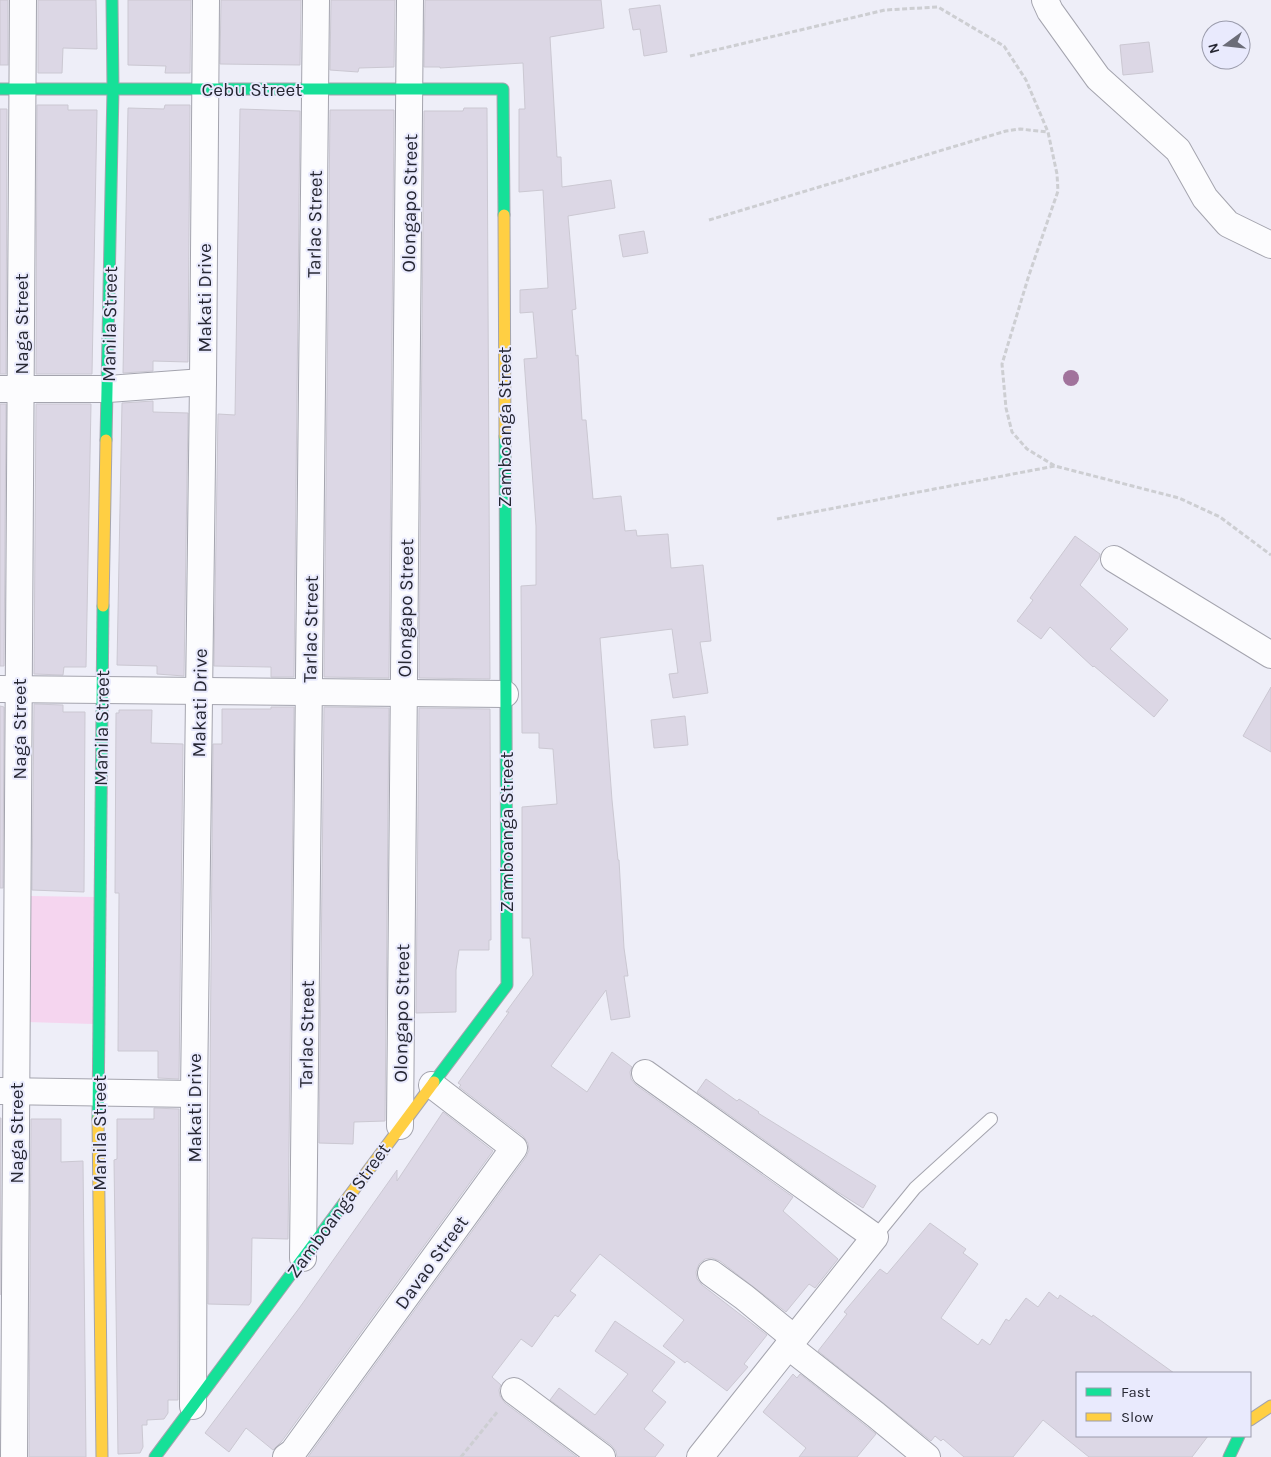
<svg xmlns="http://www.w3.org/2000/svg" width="1271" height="1457" viewBox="0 0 1271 1457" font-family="Karla,sans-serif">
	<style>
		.green { fill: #f5d5ef }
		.building { fill: #dcd7e5; stroke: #cbc8d2 }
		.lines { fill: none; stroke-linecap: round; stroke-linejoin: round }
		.lane-casing { stroke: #a4a4ae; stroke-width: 14 }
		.street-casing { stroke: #a4a4ae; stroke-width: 28 }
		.fast-casing { stroke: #a4a4ae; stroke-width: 13 }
		.slow-casing { stroke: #a4a4ae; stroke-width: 13 }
		.path { stroke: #cdced2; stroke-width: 3; stroke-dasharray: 5 2.5; stroke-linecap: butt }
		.lane { stroke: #fcfcfe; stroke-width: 12 }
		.street { stroke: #fcfcfe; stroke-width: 26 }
		.fast { stroke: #16e098; stroke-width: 11 }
		.slow { stroke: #ffcf43; stroke-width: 11 }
		.tree { fill: #a1739c }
		.labels { text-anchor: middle; stroke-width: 4; stroke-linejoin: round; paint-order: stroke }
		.street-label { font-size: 19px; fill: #262733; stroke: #e9eafd }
	</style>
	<rect width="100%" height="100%" fill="#eeeef8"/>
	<path class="green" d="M30,896L95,897L93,1024L27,1022Z"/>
	<g class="building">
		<rect x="0" y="0" width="8" height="65"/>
		<path d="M38,0H96L97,49L63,48L62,73H38Z"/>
		<path d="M128,0H191L190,73H165L166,66L128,65Z"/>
		<path d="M221,0H301L300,65L220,64Z"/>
		<path d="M331,0H395L394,67L359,68L358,72L330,70Z"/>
		<path d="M425,0H601L604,28L550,37L557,157H561L562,187L611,180L615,208L568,216L576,309L572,310L576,356L578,355L582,420H586L593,499L621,496L625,531L636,530L637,536L668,534L671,568L703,565L711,641L700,642L708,693L673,698L669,674L678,673L672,629L600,638L612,800L618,860H619L624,948L628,976H624L630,1017L611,1020L606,990L551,1066L587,1092L612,1052L632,1067L630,1072L631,1079L636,1085L793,1197L783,1211L838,1259L815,1288L809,1284L786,1312L720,1261L712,1258L705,1259L699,1264L696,1272L697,1279L702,1285L767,1335L744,1364L748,1367L727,1391L687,1361L685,1363L663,1346L684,1320L600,1254L570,1291L576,1295L558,1317L555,1315L532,1347L521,1339L492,1377L501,1385L499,1390L500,1396L505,1403L577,1457H308L526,1157L529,1150L528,1143L523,1136L459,1087L461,1085L458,1083L509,1012H506L533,975L530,938H522V807L557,804L553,749L539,748V733H522L521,586L536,585V526L524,359L537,358L533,312L520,313V290L548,288L543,190L519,192V109H525L523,63L440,68V67H424Z"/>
		<path d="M660,5L667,52L644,56L640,29L633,30L629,9Z"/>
		<path d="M1149,42L1153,72L1123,75L1120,45Z"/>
		<path d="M37,105H68V110H97L92,374H36Z"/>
		<path d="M165,105H190L188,362L153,361V371L123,373L128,108L164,109Z"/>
		<path d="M464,108H487L490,679L419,678L424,111H463Z"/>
		<path d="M0,109H7L6,374H0Z"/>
		<path d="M240,109L300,111L294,677H271V667H269L214,666L218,414L235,415Z"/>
		<path d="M330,110H394L389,678L324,677Z"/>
		<path d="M644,231L648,253L623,257L619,235Z"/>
		<path d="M153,401V412L188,413L184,676L157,674V666L117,665L122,403Z"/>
		<path d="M0,404H6L4,666H0Z"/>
		<path d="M36,404H91L86,667H64L63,675L34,674Z"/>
		<path d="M1075,536L1100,554L1099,558L1080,585L1128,629L1110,649L1168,700L1154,717L1094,666L1093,667L1050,627L1041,639L1017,621L1033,600L1030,598Z"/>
		<path d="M1271,687V752L1243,736Z"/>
		<path d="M34,704L63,705V712H85L84,892L32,890Z"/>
		<path d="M0,706L4,707L3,888H0Z"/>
		<path d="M271,707H294L288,1239L252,1238L251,1302L249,1305L208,1304L213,744H222V709H271Z"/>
		<path d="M324,707L389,708L385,1121L354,1122L353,1144L319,1143Z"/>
		<path d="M419,708L490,709L491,940H489V950H459L456,970V1012L416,1013Z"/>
		<path d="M119,710H152L151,743L183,744L179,1079L158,1078V1051H118L119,893H115L116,713H119Z"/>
		<path d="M685,716L688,745L654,748L651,720Z"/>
		<path d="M706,1079L737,1101L739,1099L759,1112L758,1113L876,1186L863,1208L836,1191L697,1092Z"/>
		<path d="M154,1108L179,1109L178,1400H168V1413L164,1419L147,1420V1425H142L143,1447L140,1453L118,1454L114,1160L117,1159V1119H154Z"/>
		<path d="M443,1112L493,1151L282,1441L273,1450L246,1428L229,1452L205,1433L300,1307L397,1170V1181Z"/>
		<path d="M0,1118H1L0,1295Z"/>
		<path d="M31,1119H61V1162L83,1161L86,1457H29Z"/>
		<path d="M930,1223L966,1249L963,1253L978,1264L941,1318L978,1345L982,1339L990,1345L1006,1319L1009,1321L1026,1298L1038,1307L1049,1292L1058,1299L1060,1295L1092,1317L1093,1315L1174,1373H1077V1436H1208L1192,1457H1089L1043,1420L1013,1457H964L943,1439L941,1441L935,1436L931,1441L818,1351L847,1314L844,1312L880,1269L887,1274Z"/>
		<path d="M615,1321L675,1362L652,1391L666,1402L644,1429L664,1445L655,1457H617L616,1451L611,1445L550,1400L559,1388L595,1415L628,1374L595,1351Z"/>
		<path d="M793,1374L797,1378L800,1374L876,1434L857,1457H799L806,1448L763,1412Z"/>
	</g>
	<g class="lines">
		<g class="lane-casing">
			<path id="lane" d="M875,1237L915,1188L991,1119"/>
		</g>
		<g class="street-casing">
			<g id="street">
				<path d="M1045,0L1050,11L1098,78L1178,150L1205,198L1228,224L1271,245"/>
				<path d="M0,389H108L203,382"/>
				<path d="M1114,559L1271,655"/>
				<path d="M0,689L505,694"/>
				<path d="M645,1073L875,1237L700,1457"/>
				<path d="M0,1091L194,1094"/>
				<path d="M400,1126L410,0"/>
				<path d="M303,1258L316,0"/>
				<path d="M711,1273L744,1297L794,1338"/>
				<path d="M788,1346L876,1415L927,1457"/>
				<path d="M514,1391L602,1457"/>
				<path d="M193,1406L194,1094L203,382L206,0"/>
				<path d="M14,1457L23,0"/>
				<path d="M286,1457L293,1452L514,1148L432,1085"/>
			</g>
		</g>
		<g class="fast-casing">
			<g id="fast">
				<path d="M0,89H503L504,215"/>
				<path d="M106,440L113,89L112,0"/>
				<path d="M434,1082L507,985L505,437"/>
				<path d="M98,1119L103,606"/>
				<path d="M155,1457L344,1203"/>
				<path d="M1229,1457L1239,1436"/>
			</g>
		</g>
		<g class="slow-casing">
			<g id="slow">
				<path d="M504,215L505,437"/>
				<path d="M103,606L106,440"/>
				<path d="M98,1119L102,1457"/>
				<path d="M344,1203L434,1082"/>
				<path d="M1250,1420L1271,1406"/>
			</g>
		</g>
		<g class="path">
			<path d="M690,56L885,10L938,7L1004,46L1026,80L1048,132L1057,174L1058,191L1029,275L1002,364L1006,408L1012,432L1027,449L1055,466"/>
			<path d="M709,220L1006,131L1020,129L1048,132"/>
			<path d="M777,519L1055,466L1179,498L1220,517L1271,555"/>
			<path d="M461,1457L498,1411"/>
		</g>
		<use href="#lane" class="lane"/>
		<use href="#street" class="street"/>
		<use href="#fast" class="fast"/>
		<use href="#slow" class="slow"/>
	</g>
	<circle class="tree" cx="1071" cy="378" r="8"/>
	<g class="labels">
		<g class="street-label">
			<text x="252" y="96">Cebu Street</text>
			<text transform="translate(409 203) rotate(-89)" y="7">Olongapo Street</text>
			<text transform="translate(314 224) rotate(-89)" y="7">Tarlac Street</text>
			<text transform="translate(204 298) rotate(-90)" y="7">Makati Drive</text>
			<text transform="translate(21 324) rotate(-90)" y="7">Naga Street</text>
			<text transform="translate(109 324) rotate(-89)" y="7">Manila Street</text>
			<text transform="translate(504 427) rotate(-90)" y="7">Zamboanga Street</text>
			<text transform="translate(405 608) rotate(-89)" y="7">Olongapo Street</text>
			<text transform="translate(310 629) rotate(-89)" y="7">Tarlac Street</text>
			<text transform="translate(199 703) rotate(-89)" y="7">Makati Drive</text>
			<text transform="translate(101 728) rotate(-89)" y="7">Manila Street</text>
			<text transform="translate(19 729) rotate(-90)" y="7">Naga Street</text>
			<text transform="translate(506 832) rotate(-90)" y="7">Zamboanga Street</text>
			<text transform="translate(401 1013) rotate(-89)" y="7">Olongapo Street</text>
			<text transform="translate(306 1034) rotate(-89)" y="7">Tarlac Street</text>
			<text transform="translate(194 1108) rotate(-90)" y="7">Makati Drive</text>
			<text transform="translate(16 1133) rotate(-90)" y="7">Naga Street</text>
			<text transform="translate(99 1133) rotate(-90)" y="7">Manila Street</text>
			<text transform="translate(338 1210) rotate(-54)" y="7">Zamboanga Street</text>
			<text transform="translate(431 1262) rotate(-54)" y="7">Davao Street</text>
		</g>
	</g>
	<rect x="1076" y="1372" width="175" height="65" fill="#e9eafd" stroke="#9b9cac"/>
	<rect x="1086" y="1388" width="25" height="8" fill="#16e098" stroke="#9b9cac"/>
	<text x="1121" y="1397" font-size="15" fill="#262733">Fast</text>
	<rect x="1086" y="1413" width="25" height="8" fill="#ffcf43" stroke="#9b9cac"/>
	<text x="1121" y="1422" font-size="15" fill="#262733">Slow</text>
	<g transform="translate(1226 45) rotate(255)"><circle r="24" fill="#e9eafd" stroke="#9b9cac"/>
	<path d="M0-4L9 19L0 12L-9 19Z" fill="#6c6d78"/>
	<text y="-8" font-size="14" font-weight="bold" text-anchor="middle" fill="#262733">N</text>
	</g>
</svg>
